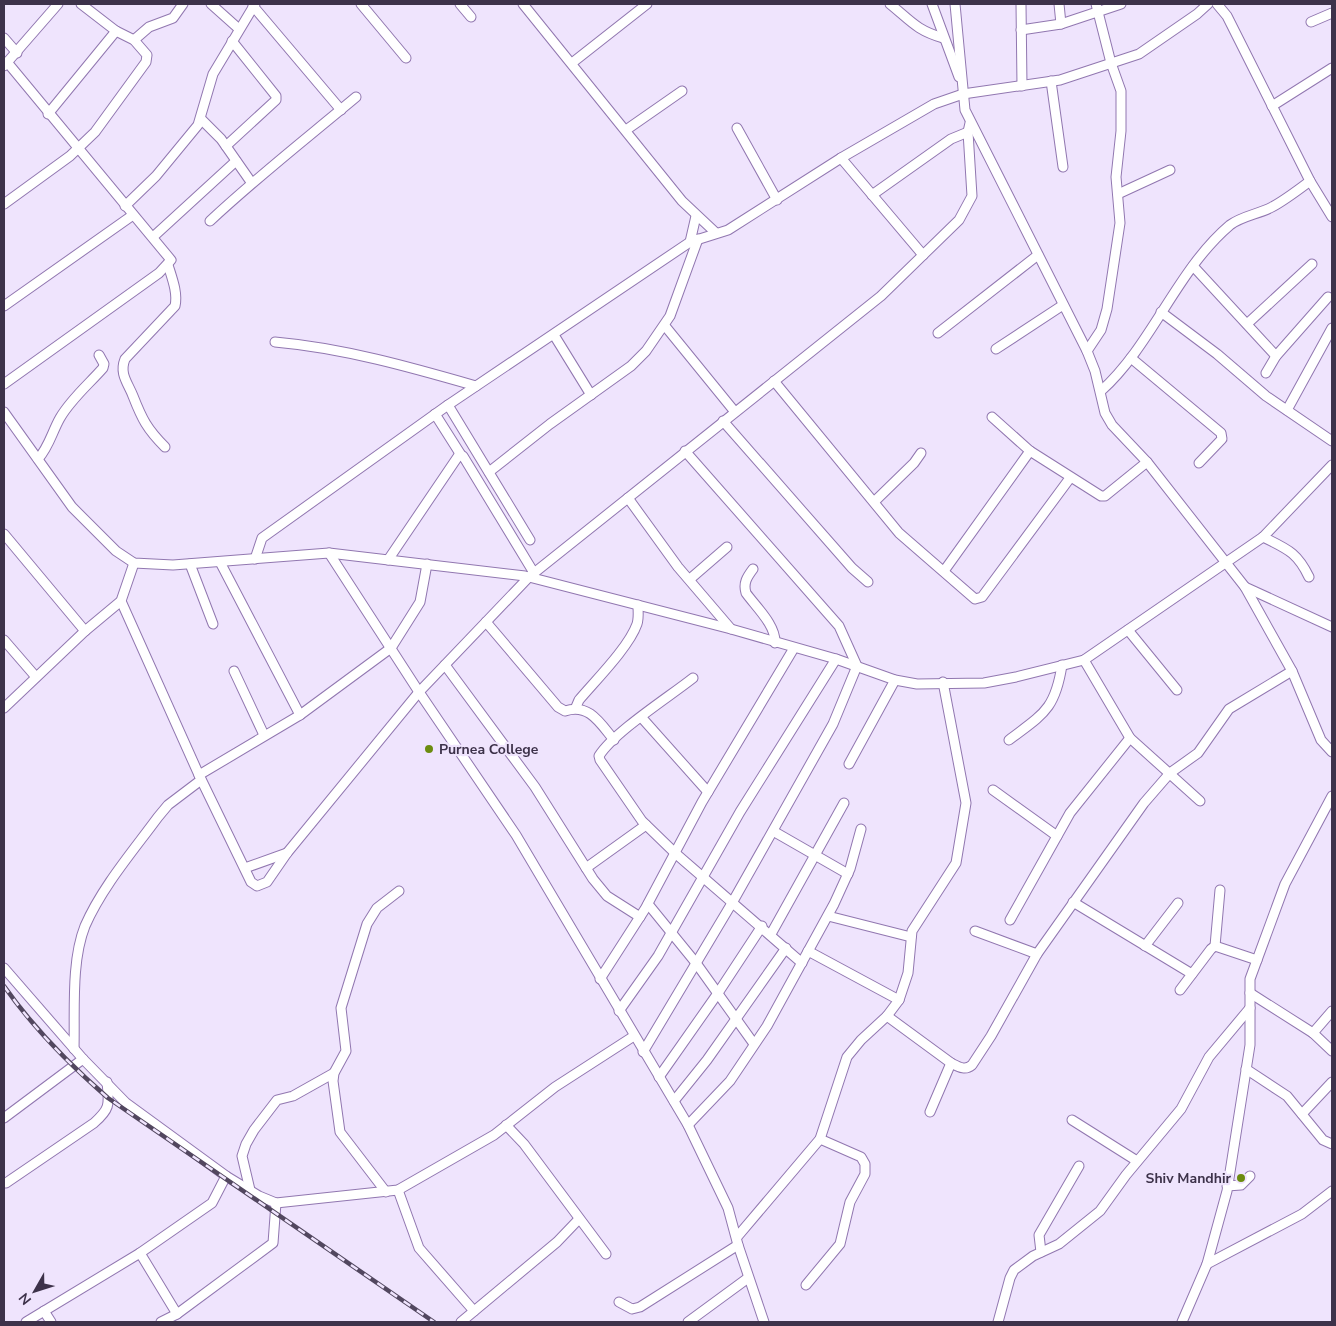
<svg xmlns="http://www.w3.org/2000/svg" width="1336" height="1326" viewBox="0 0 1336 1326" font-family="'Nunito Sans',sans-serif">
	<style>
		.lines { fill: none; stroke-linecap: round; stroke-linejoin: round }
		.minor-casing { stroke: #9177b0; stroke-width: 11 }
		.minor { stroke: #fff; stroke-width: 9 }
		.rail-casing { stroke: #52475f; stroke-width: 4.5 }
		.rail { stroke: #efe4fd; stroke-width: 2.5; stroke-dasharray: 8; stroke-linecap: butt }
		.poi-dot { fill: #6c8c0f; stroke: #efe4fd; stroke-width: 2 }
		.labels { text-anchor: middle; stroke-width: 4.5; stroke-linejoin: round; paint-order: stroke }
		.poi-label { font-size: 14px; font-weight: bold; fill: #3d324a; stroke: #efe4fd; text-anchor: start }
	</style>
	<rect width="100%" height="100%" fill="#efe4fd"/>
	<g class="lines">
		<g class="minor-casing">
			<g id="minor">
				<path d="M211,4L239,29"/>
				<path d="M361,4L406,58"/>
				<path d="M460,4L471,17"/>
				<path d="M523,4L682,201L716,233"/>
				<path d="M890,4C911,21 916,30 943,38"/>
				<path d="M932,4L959,77"/>
				<path d="M955,4L965,110L1087,351L1095,371L1105,413L1112,425L1147,462L1245,587L1292,671L1321,740L1332,752"/>
				<path d="M1021,4L1022,86"/>
				<path d="M1059,4L1061,24"/>
				<path d="M1217,4L1227,16L1310,181L1332,217"/>
				<path d="M253,6L341,110"/>
				<path d="M1311,22L1332,13"/>
				<path d="M1021,30L1061,24L1121,4"/>
				<path d="M4,38L17,53"/>
				<path d="M134,40L149,27L173,18L183,4"/>
				<path d="M572,63L647,4"/>
				<path d="M4,66L58,4"/>
				<path d="M1051,81L1063,167"/>
				<path d="M1272,106L1332,68"/>
				<path d="M48,114L116,31"/>
				<path d="M201,119L221,139L251,182"/>
				<path d="M737,128L777,200"/>
				<path d="M626,130L682,91"/>
				<path d="M226,146L276,100V96L232,41"/>
				<path d="M841,158L923,255"/>
				<path d="M1118,194L1170,170"/>
				<path d="M872,195L951,139L968,132"/>
				<path d="M4,204L70,156L95,132L146,62L147,55L134,40L116,31L81,4"/>
				<path d="M125,206L156,176L198,125L213,74L255,4"/>
				<path d="M210,221C257,177 307,138 356,97"/>
				<path d="M153,237L236,161"/>
				<path d="M690,242L696,216"/>
				<path d="M1193,266L1276,356"/>
				<path d="M4,306L133,215"/>
				<path d="M1161,312L1217,354L1266,396L1332,441"/>
				<path d="M1247,324L1312,264"/>
				<path d="M665,326L735,412"/>
				<path d="M938,333L1038,255"/>
				<path d="M554,335L591,395"/>
				<path d="M275,342C343,348 410,367 476,386"/>
				<path d="M996,349L1063,305"/>
				<path d="M1087,351L1101,330L1107,309L1120,223L1116,177L1121,131V91L1111,63L1096,4"/>
				<path d="M1131,358L1221,433L1222,439L1199,463"/>
				<path d="M1266,373L1276,356L1328,297"/>
				<path d="M774,381L899,533L975,599L982,597L1070,478"/>
				<path d="M4,384L159,273L171,260L7,62"/>
				<path d="M1101,391C1153,344 1176,271 1230,225C1242,216 1259,214 1272,207C1285,200 1298,190 1310,181"/>
				<path d="M448,405L530,540"/>
				<path d="M1287,410L1332,328"/>
				<path d="M4,412L72,507L116,551L134,563L173,565L329,553L525,576L731,629L836,659L895,680L917,684L984,683L1016,677L1084,660L1263,537L1332,465"/>
				<path d="M435,414L461,455"/>
				<path d="M992,417L1030,451L1101,496H1105L1147,462"/>
				<path d="M723,421L852,568L868,582"/>
				<path d="M165,447C147,429 142,419 133,396C128,383 119,374 125,359L175,306C178,293 172,278 168,265"/>
				<path d="M38,459C49,447 52,432 60,418C71,399 88,385 103,368L104,364L99,355"/>
				<path d="M489,472L550,424L631,366L646,351L670,316L698,239"/>
				<path d="M628,498L678,567L731,629"/>
				<path d="M875,501L914,463L921,453"/>
				<path d="M4,534L85,631"/>
				<path d="M1263,537C1287,549 1297,552 1309,577"/>
				<path d="M329,553L419,692L516,835L688,1125L728,1208L738,1245L764,1322"/>
				<path d="M255,559L262,538L448,405L690,242L728,230L841,158L934,104L963,94L1060,80L1139,54L1197,14L1208,4"/>
				<path d="M388,560L459,455L463,456L534,573"/>
				<path d="M220,562L300,715"/>
				<path d="M190,564L213,624"/>
				<path d="M753,569C747,577 743,583 746,593C756,607 776,625 775,643"/>
				<path d="M944,571L1030,451"/>
				<path d="M690,579L727,547"/>
				<path d="M1245,587L1332,627"/>
				<path d="M121,601L199,775L251,882L257,886L267,882L287,853L419,692L529,577L881,296L959,220L972,196L968,132L970,123"/>
				<path d="M486,622L558,707L565,711C589,703 600,723 614,740"/>
				<path d="M1128,630L1177,690"/>
				<path d="M4,640L36,677"/>
				<path d="M1084,660L1130,738L1200,801"/>
				<path d="M445,665L535,787L593,879L607,896L640,917"/>
				<path d="M234,671L264,735"/>
				<path d="M693,678C669,697 614,732 599,756L600,760L642,821L675,853L802,963"/>
				<path d="M576,707L579,700C595,681 629,647 637,624C639,618 638,611 638,605"/>
				<path d="M4,708L85,631L121,601L134,563"/>
				<path d="M642,718L708,792"/>
				<path d="M1009,740C1043,714 1055,710 1062,665"/>
				<path d="M849,764L895,680"/>
				<path d="M199,775L300,715L391,648L420,602L427,564"/>
				<path d="M993,790L1057,836"/>
				<path d="M773,831L848,874"/>
				<path d="M245,868L287,853"/>
				<path d="M586,868L646,825"/>
				<path d="M1073,902L1192,974"/>
				<path d="M648,904L696,963L754,1044"/>
				<path d="M828,916L911,937"/>
				<path d="M1010,920L1070,813L1130,738"/>
				<path d="M975,931L1037,954"/>
				<path d="M771,934L844,803"/>
				<path d="M1145,946L1178,903"/>
				<path d="M1215,946L1220,890"/>
				<path d="M808,951L899,1000"/>
				<path d="M4,968L83,1059L126,1103L226,1176L259,1196L276,1203L398,1190L494,1135L555,1087L634,1036"/>
				<path d="M600,979L645,909L702,802L794,648"/>
				<path d="M1180,990L1211,949L1215,946L1257,960"/>
				<path d="M1250,993L1313,1033L1332,1051"/>
				<path d="M619,1011L658,956L740,812L836,659"/>
				<path d="M887,1016L951,1063"/>
				<path d="M1313,1033L1332,1011"/>
				<path d="M74,1049C75,1011 71,961 85,926C102,887 133,851 158,817L168,805L201,780"/>
				<path d="M643,1052L732,903L833,724L857,666L839,626L685,451"/>
				<path d="M1246,1069L1287,1096L1323,1140L1332,1144"/>
				<path d="M659,1077L718,993L762,926"/>
				<path d="M674,1101L707,1060L786,948"/>
				<path d="M930,1112L951,1063C959,1067 965,1071 972,1065L991,1036L1037,954L1144,803L1170,773L1198,753L1229,709L1292,671"/>
				<path d="M1302,1114L1332,1082"/>
				<path d="M4,1118L83,1059"/>
				<path d="M1072,1120L1137,1161"/>
				<path d="M506,1125L524,1144L606,1254"/>
				<path d="M688,1125L730,1081L767,1026L834,904L850,869L861,829"/>
				<path d="M6,1183L94,1123C111,1108 109,1104 107,1082"/>
				<path d="M1227,1186L1241,1185L1250,1176"/>
				<path d="M250,1190L242,1156L246,1144L254,1130L277,1100L293,1096L334,1073"/>
				<path d="M398,1190L419,1248L474,1311"/>
				<path d="M386,1192L340,1132L333,1081L334,1073L346,1051L341,1008L367,924L377,908L399,891"/>
				<path d="M737,1237L820,1139L847,1057L861,1040L887,1016L899,1000L908,973L912,931L956,863L966,803L943,682"/>
				<path d="M1041,1252L1039,1235L1079,1166"/>
				<path d="M140,1253L212,1203L226,1176"/>
				<path d="M1207,1264L1302,1214L1332,1191"/>
				<path d="M806,1285L840,1244L850,1202L865,1174V1164L861,1157L820,1139"/>
				<path d="M619,1302L632,1309L640,1307L738,1245"/>
				<path d="M44,1311L51,1322"/>
				<path d="M177,1314L273,1243L276,1203"/>
				<path d="M26,1322L140,1253L177,1314L161,1322"/>
				<path d="M461,1322L557,1242L579,1219"/>
				<path d="M688,1322L748,1278"/>
				<path d="M998,1322L1010,1278L1014,1270L1033,1256L1059,1244L1100,1211L1126,1175L1181,1109L1209,1057L1250,1008"/>
				<path d="M1182,1322L1207,1264L1227,1191L1250,1045V979L1285,884L1332,796"/>
			</g>
		</g>
		<use href="#minor" class="minor"/>
		<g class="rail-casing">
			<path id="rail" d="M4,986C34,1029 69,1064 108,1098L434,1322"/>
		</g>
		<use href="#rail" class="rail"/>
	</g>
	<g class="poi-dot">
		<circle cx="429" cy="749" r="5"/>
		<circle cx="1241" cy="1178" r="5"/>
	</g>
	<g class="labels">
		<g class="poi-label">
			<text x="439" y="754">Purnea College</text>
			<text x="1231" y="1183" text-anchor="end">Shiv Mandhir</text>
		</g>
	</g>
	<rect width="1336" height="1326" fill="none" stroke="#3d324a" stroke-width="10"/>
	<g transform="translate(35 1291) rotate(231)" stroke="#efe4fd" stroke-width="4" paint-order="stroke">
	<path d="M0-4L9 19L0 12L-9 19Z" fill="#3d324a"/>
	<text y="-8" font-size="14" font-weight="bold" text-anchor="middle" fill="#3d324a">N</text>
	</g>
</svg>
